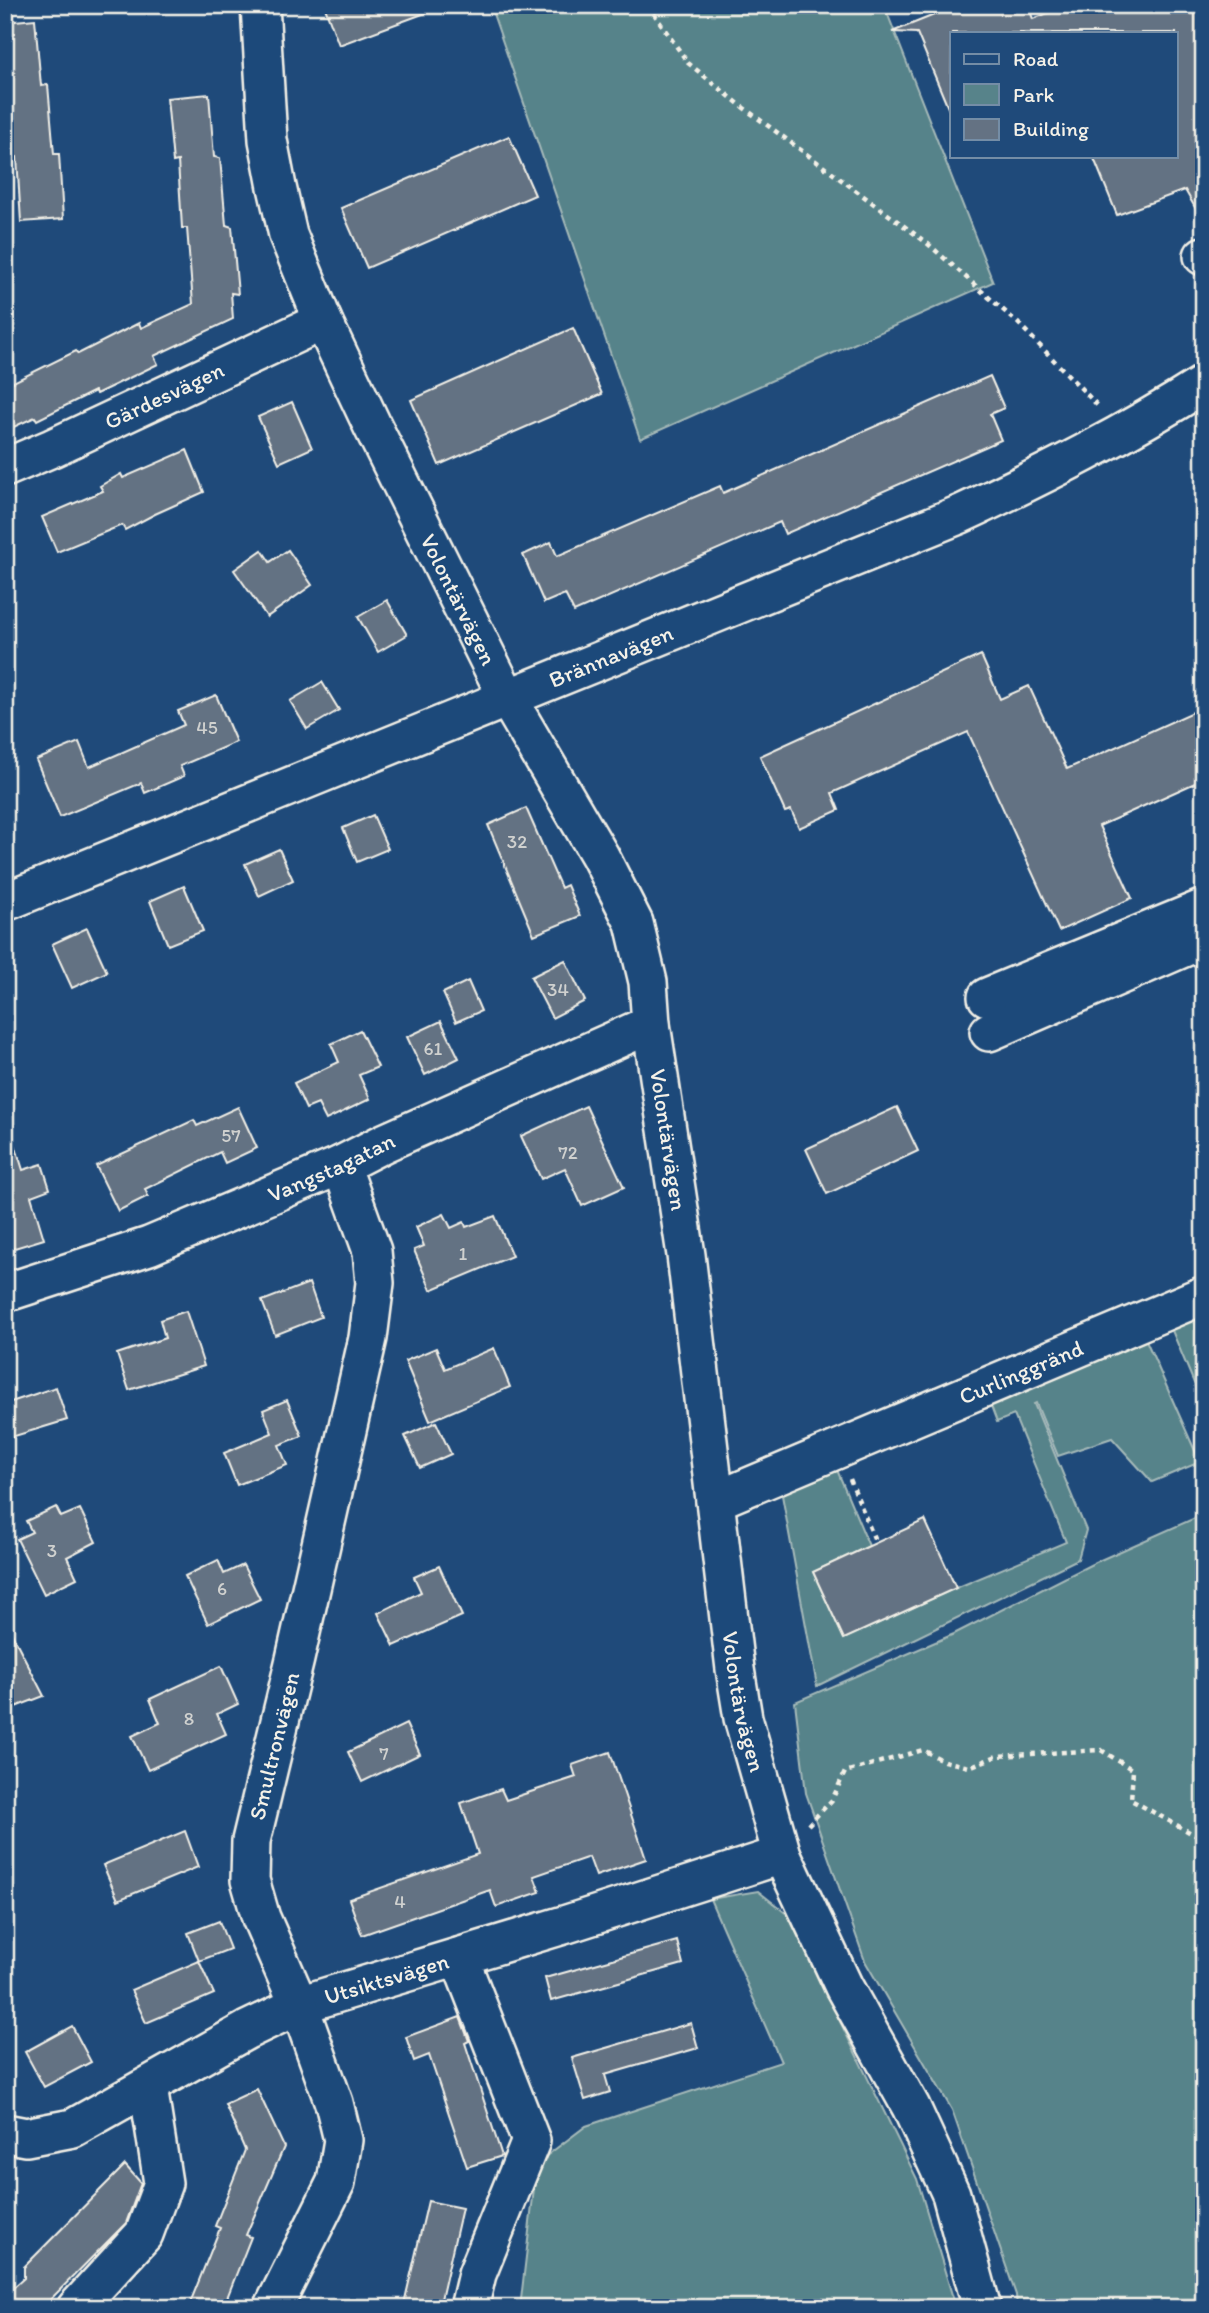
<svg xmlns="http://www.w3.org/2000/svg" width="1209" height="2313" viewBox="0 0 1209 2313" font-family="Itim,sans-serif">
	<style>
		.green { fill: #57838a; stroke: #a6bab9; stroke-width: 2 }
		.building { fill: #647283; stroke: #f4f1e8; stroke-width: 2 }
		.lines { fill: none; stroke-linecap: round; stroke-linejoin: round }
		.minor-casing { stroke: #f4f1e8; stroke-width: 42 }
		.path { stroke: #f4f1e8; stroke-width: 4.5; stroke-dasharray: 5 5; stroke-linecap: butt }
		.minor { stroke: #1f4a7a; stroke-width: 37 }
		.labels { text-anchor: middle; stroke-width: 5; stroke-linejoin: round; paint-order: stroke }
		.number-label { font-size: 19px; fill: #d0d1cf }
		.street-label { font-size: 23px; fill: #f4f1e8; stroke: #1f4a7a }
	</style>
	<rect width="100%" height="100%" fill="#1f4a7a"/>
	<filter id="ink" filterUnits="userSpaceOnUse"><feTurbulence type="fractalNoise" baseFrequency=".0143" numOctaves="2"/><feDisplacementMap in="SourceGraphic" scale="14" xChannelSelector="R" yChannelSelector="G"/><feConvolveMatrix kernelMatrix="1 2 1 2 8 2 1 2 1" color-interpolation-filters="sRGB"/></filter>
	<g filter="url(#ink)">
		<g class="green">
			<path d="M490,5H884L993,282L640,439Z"/>
			<path d="M1204,1305V1398L1199,1395L1168,1321Z"/>
			<path d="M1142,1331L1200,1462L1152,1482L1112,1438L1058,1456L1036,1403L1034,1404L1086,1530L1078,1559L817,1686L782,1495L810,1475L835,1465L869,1546L813,1572L844,1639L956,1588L1066,1542L1014,1415L997,1422L988,1398Z"/>
			<path d="M1204,1514V2308H1017L1016,2295L952,2110L865,1961L806,1793L795,1702L954,1634L1096,1562Z"/>
			<path d="M758,1891L788,1915L917,2179L956,2308H520L537,2163L586,2126L781,2062L710,1899Z"/>
		</g>
		<g class="building">
			<path d="M324,5H439V8L339,45Z"/>
			<path d="M959,5H1028L1033,19L1068,5H1204V223L1185,190L1117,215L1093,156H1176V33H952L951,115L917,33L892,32Z"/>
			<path d="M35,19L41,86L48,85L54,154H59L63,219L21,222L17,157L8,158L5,114V22Z"/>
			<path d="M209,94L214,157L220,158L226,225L232,227L238,294L231,293L233,319L154,356L158,364L96,394L95,391L37,420L35,417L5,431V386L76,351L78,354L139,323L141,328L193,304L187,228H182L178,161L173,162L167,98Z"/>
			<path d="M509,136L535,195L367,268L341,208Z"/>
			<path d="M573,328L602,394L439,465L411,400Z"/>
			<path d="M990,376L1004,408L990,414L1001,440L785,534L780,522L574,612L565,594L544,603L523,555L551,542L557,556L720,486L723,493Z"/>
			<path d="M292,402L312,448L279,463L258,417Z"/>
			<path d="M187,450L204,492L155,514L125,530L122,525L57,552L42,517L103,491L100,486L121,474L123,478Z"/>
			<path d="M262,550L270,562L288,550L312,585L267,617L234,570Z"/>
			<path d="M387,600L407,635L378,652L358,617Z"/>
			<path d="M981,655L1000,699L1029,686L1067,769L1204,707V779L1099,826L1132,898L1059,931L968,732L832,793L839,810L799,828L791,810L785,812L760,756Z"/>
			<path d="M322,682L339,710L307,729L290,701Z"/>
			<path d="M216,695L236,742L180,766L184,776L145,793L141,783L60,817L36,760L79,742L89,767L184,725L178,711Z"/>
			<path d="M526,808L561,888L567,885L580,916L534,935L488,825Z"/>
			<path d="M373,815L388,849L357,862L343,828Z"/>
			<path d="M279,849L293,880L259,896L245,864Z"/>
			<path d="M184,886L203,931L168,945L150,901Z"/>
			<path d="M87,928L107,972L72,988L52,944Z"/>
			<path d="M565,960L585,1001L552,1018L531,977Z"/>
			<path d="M468,981L481,1011L456,1022L443,993Z"/>
			<path d="M441,1021L459,1058L425,1075L407,1037Z"/>
			<path d="M360,1030L378,1067L359,1075L370,1099L326,1120L318,1104L306,1109L294,1083L339,1062L331,1044Z"/>
			<path d="M586,1106L624,1187L582,1206L565,1168L541,1179L521,1136Z"/>
			<path d="M238,1107L257,1148L225,1163L220,1152L145,1189L148,1196L118,1211L96,1166L194,1120L197,1126Z"/>
			<path d="M897,1107L918,1151L827,1194L806,1149Z"/>
			<path d="M11,1132L23,1170L42,1164L50,1189L31,1196L44,1239L5,1251V1133Z"/>
			<path d="M444,1214L451,1228L464,1222L466,1227L495,1216L512,1256L431,1290L414,1250L424,1246L416,1227Z"/>
			<path d="M309,1283L321,1317L275,1335L262,1301Z"/>
			<path d="M186,1311L204,1366L129,1390L117,1354L165,1338L160,1320Z"/>
			<path d="M436,1348L445,1369L494,1348L510,1387L430,1421L405,1361Z"/>
			<path d="M56,1387L67,1420L5,1439V1404Z"/>
			<path d="M287,1400L302,1436L279,1445L287,1465L237,1485L224,1453L272,1433L263,1410Z"/>
			<path d="M436,1422L451,1454L420,1468L405,1436Z"/>
			<path d="M56,1507L61,1517L80,1509L96,1542L67,1557L77,1578L44,1594L17,1539L32,1532L26,1521Z"/>
			<path d="M925,1520L956,1588L844,1639L813,1572Z"/>
			<path d="M218,1560L224,1574L243,1565L260,1599L208,1624L185,1576Z"/>
			<path d="M439,1566L462,1616L394,1646L378,1613L421,1592L414,1577Z"/>
			<path d="M5,1620L44,1696L5,1711Z"/>
			<path d="M221,1666L238,1704L217,1714L226,1734L148,1770L132,1736L160,1723L150,1699Z"/>
			<path d="M406,1724L420,1754L362,1782L348,1752Z"/>
			<path d="M610,1752L646,1859L596,1876L589,1857L534,1876L540,1892L496,1907L490,1890L362,1935L349,1899L478,1854L461,1803L501,1789L506,1800L576,1777L572,1765Z"/>
			<path d="M185,1831L198,1867L118,1900L103,1865Z"/>
			<path d="M219,1921L230,1949L199,1961L188,1933Z"/>
			<path d="M677,1941L683,1964L551,2001L545,1978Z"/>
			<path d="M199,1961L214,1994L146,2023L131,1990Z"/>
			<path d="M460,2017L469,2041L465,2043L502,2156L467,2167L429,2055L414,2061L406,2037Z"/>
			<path d="M691,2023L698,2048L605,2075L610,2092L585,2100L572,2058Z"/>
			<path d="M72,2026L91,2062L44,2087L25,2052Z"/>
			<path d="M257,2089L284,2147L246,2235L251,2237L223,2308H188L220,2228L215,2226L245,2150L225,2104Z"/>
			<path d="M125,2165L141,2183L126,2223L42,2308H5V2295L24,2278V2267Z"/>
			<path d="M428,2201L462,2208L439,2308H403Z"/>
		</g>
		<g class="lines">
			<g class="minor-casing">
				<g id="minor">
					<path id="s1" d="M260,5L268,140L277,187L288,235L323,321L372,425L508,699L600,856L634,923L648,982L651,1024L686,1255L735,1669L743,1718L782,1855L844,1987L911,2107L951,2194L982,2308"/>
					<path d="M1203,256H1204"/>
					<path id="s2" d="M5,468L52,448L323,321"/>
					<path id="s3" d="M5,902L961,514C1044,475 1126,434 1204,384"/>
					<path d="M987,997L1204,908"/>
					<path d="M989,1032L1204,939"/>
					<path id="s4" d="M5,1293L149,1246L341,1165L384,1143L651,1024"/>
					<path id="s5" d="M715,1501L1204,1295"/>
					<path d="M459,1957L531,2141L477,2274L469,2308"/>
					<path id="s6" d="M5,2133L26,2137L73,2128L247,2030L299,2005L567,1924L782,1855"/>
					<path d="M76,2308L144,2234L163,2183L148,2087"/>
					<path id="s7" d="M273,2308L336,2182L343,2140L334,2103L299,2005L261,1918L250,1880L251,1841L295,1659L368,1338L375,1283L372,1251L341,1165"/>
				</g>
			</g>
			<g class="path">
				<path d="M648,5L688,63L744,108L927,243L1018,323L1099,407"/>
				<path d="M850,1479L876,1543"/>
				<path d="M808,1825L832,1800L845,1772L923,1750L944,1761L969,1767L997,1756L1101,1750L1133,1770L1131,1800L1204,1840"/>
			</g>
			<use href="#minor" class="minor"/>
		</g>
	</g>
	<g class="labels">
		<g class="number-label">
			<text x="207" y="734">45</text>
			<text x="517" y="848">32</text>
			<text x="558" y="996">34</text>
			<text x="433" y="1055">61</text>
			<text x="231" y="1142">57</text>
			<text x="568" y="1159">72</text>
			<text x="463" y="1260">1</text>
			<text x="52" y="1557">3</text>
			<text x="222" y="1595">6</text>
			<text x="189" y="1725">8</text>
			<text x="384" y="1760">7</text>
			<text x="400" y="1908">4</text>
		</g>
		<g class="street-label">
			<text dy="8" stroke="none"><textPath href="#s2" startOffset="175">Gärdesvägen</textPath></text>
			<text dy="8" stroke="none"><textPath href="#s1" startOffset="635">Volontärvägen</textPath></text>
			<text dy="8" stroke="none"><textPath href="#s3" startOffset="654">Brännavägen</textPath></text>
			<text dy="8" stroke="none"><textPath href="#s1" startOffset="1223">Volontärvägen</textPath></text>
			<text dy="8" stroke="none"><textPath href="#s4" startOffset="350">Vangstagatan</textPath></text>
			<text dy="8" stroke="none"><textPath href="#s5" startOffset="332">Curlinggränd</textPath></text>
			<text dy="8" stroke="none"><textPath href="#s1" startOffset="1790">Volontärvägen</textPath></text>
			<text dy="8" stroke="none"><textPath href="#s7" startOffset="597">Smultronvägen</textPath></text>
			<text dy="8" stroke="none"><textPath href="#s6" startOffset="418">Utsiktsvägen</textPath></text>
		</g>
	</g>
	<rect width="1209" height="2313" fill="none" stroke="#1f4a7a" stroke-width="28"/>
	<rect x="14" y="14" width="1181" height="2285" fill="none" stroke="#f4f1e8" stroke-width="2.5" filter="url(#ink)"/>
	<rect x="950" y="32" width="228" height="126" fill="#1f4a7a" stroke="#748da6" stroke-width="2"/>
	<rect x="964" y="54" width="35" height="10" fill="#1f4a7a" stroke="#748da6" stroke-width="2"/>
	<text x="1013" y="66" font-size="21" fill="#f4f1e8">Road</text>
	<rect x="964" y="84" width="35" height="21" fill="#57838a" stroke="#748da6" stroke-width="2"/>
	<text x="1013" y="102" font-size="21" fill="#f4f1e8">Park</text>
	<rect x="964" y="119" width="35" height="21" fill="#647283" stroke="#748da6" stroke-width="2"/>
	<text x="1013" y="136" font-size="21" fill="#f4f1e8">Building</text>
</svg>
